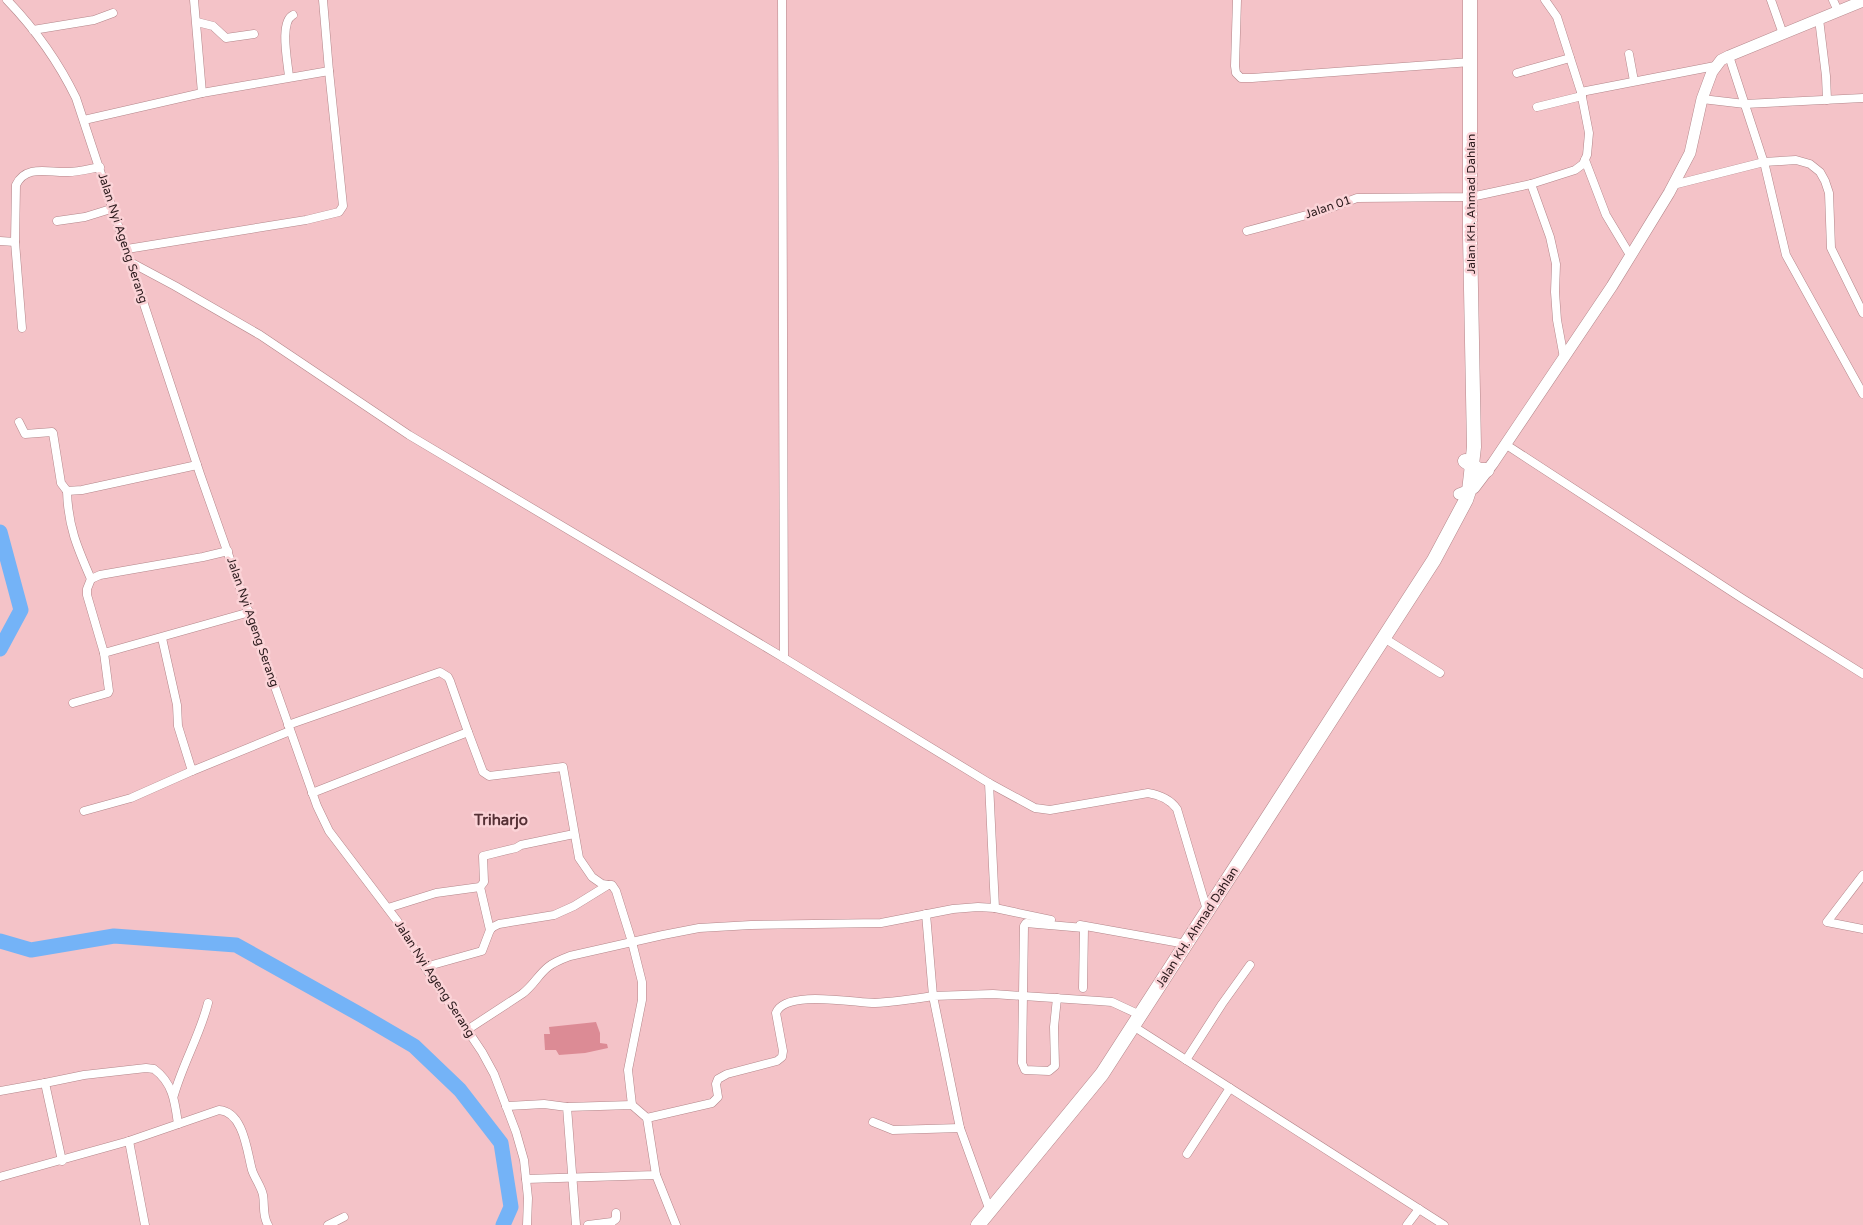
<svg xmlns="http://www.w3.org/2000/svg" width="1863" height="1225" viewBox="0 0 1863 1225" font-family="'Varela Round',sans-serif">
	<style>
		.green { fill: #dc8b95 }
		.lines { fill: none; stroke-linecap: round; stroke-linejoin: round }
		.river { stroke: #74b3f7; stroke-width: 15 }
		.street-casing { stroke: #b3868a; stroke-width: 9 }
		.secondary-casing { stroke: #b3868a; stroke-width: 12 }
		.highway-casing { stroke: #b3868a; stroke-width: 15 }
		.street { stroke: #fff; stroke-width: 8 }
		.secondary { stroke: #fff; stroke-width: 11 }
		.highway { stroke: #fff; stroke-width: 14 }
		.labels { text-anchor: middle; stroke-width: 5; stroke-linejoin: round; paint-order: stroke }
		.street-label { font-size: 12px; fill: #2c1b1d; stroke: #fbd3d7 }
		.quarter-label { font-size: 15px; font-weight: bold; fill: #553035; stroke: #fbd3d7 }
	</style>
	<rect width="100%" height="100%" fill="#f4c3c8"/>
	<path class="green" d="M596,1022L600,1033V1043L607,1044L608,1048L585,1053L559,1055L556,1050H545L544,1034H550L549,1027Z"/>
	<g class="lines">
		<g class="river">
			<path d="M0,532L21,610L0,649"/>
			<path d="M0,941L31,950L114,936L236,945L361,1015L414,1046L460,1090L501,1143L511,1207L503,1225"/>
		</g>
		<g class="street-casing">
			<g id="street">
				<path d="M7,0C35,29 58,61 76,98L200,474L317,806L329,831L398,922L425,967L482,1052L494,1074L516,1132L524,1160L528,1198L527,1225"/>
				<path d="M194,0L202,93"/>
				<path d="M782,0L784,658"/>
				<path d="M1237,0L1235,66L1236,73L1241,78H1252C1325,72 1398,68 1471,62"/>
				<path d="M1771,0L1783,34"/>
				<path d="M1833,0L1838,11"/>
				<path d="M1819,19L1826,76L1827,100"/>
				<path d="M197,22L213,26L226,38L254,34"/>
				<path d="M33,30L94,20L113,13"/>
				<path d="M1629,54L1634,81"/>
				<path d="M1729,56L1765,166L1786,255L1863,394"/>
				<path d="M1517,73L1570,58"/>
				<path d="M289,77C288,63 279,22 293,15"/>
				<path d="M1581,92L1715,66"/>
				<path d="M1702,99L1745,104L1863,98"/>
				<path d="M1537,107L1582,96"/>
				<path d="M84,120L202,93L329,71L323,0"/>
				<path d="M1585,160L1606,215L1630,255"/>
				<path d="M1531,184L1550,237L1556,264L1555,292L1557,320L1564,358"/>
				<path d="M1673,185L1764,162L1796,160L1810,164L1820,172L1825,181L1829,193L1831,248L1863,313"/>
				<path d="M57,221L85,217L114,208"/>
				<path d="M1247,231L1325,210L1357,198L1471,197L1531,184L1575,170L1583,164L1587,155L1589,133L1581,92L1557,17L1545,0"/>
				<path d="M0,241L15,242"/>
				<path d="M127,249L306,220L339,212L343,206L329,71"/>
				<path d="M132,263L175,286L260,335L409,435L784,658L989,783L1035,808L1050,810L1148,793C1160,795 1170,799 1177,809L1207,910"/>
				<path d="M22,328L15,242L16,185C26,164 49,173 68,172C78,172 89,169 100,167"/>
				<path d="M19,422L25,434L52,432L53,433L61,483L67,491L82,490L197,465"/>
				<path d="M1505,444L1743,599L1863,674"/>
				<path d="M67,491C68,526 77,547 91,579"/>
				<path d="M228,551L203,557L100,575L91,579L87,589V595L104,653L250,612"/>
				<path d="M162,638L177,705L178,726L192,771L290,731"/>
				<path d="M1384,638L1440,673"/>
				<path d="M73,703L108,693L109,691L104,653"/>
				<path d="M288,725L440,672L448,677L450,681L468,732"/>
				<path d="M989,783L995,908L1051,920"/>
				<path d="M312,793L468,732L483,772L489,776L563,767L579,858L592,877L602,884L608,885"/>
				<path d="M84,811L131,798L192,771"/>
				<path d="M1863,875L1827,922L1863,929"/>
				<path d="M480,887L490,930"/>
				<path d="M388,908L436,893L480,887L484,882L483,856L516,848L521,845L574,834"/>
				<path d="M1080,925L1186,944"/>
				<path d="M425,967L482,951L490,930L493,927L499,924L554,915L574,906L608,885H612L616,891L632,942L642,982V1000L628,1070L632,1105"/>
				<path d="M1057,998L1054,1027L1055,1066L1049,1071L1025,1070L1022,1063L1024,926L1026,923L1084,928L1083,988"/>
				<path d="M1133,1026L1444,1225"/>
				<path d="M467,1030L522,994C533,986 538,975 548,967C554,962 562,959 570,956L663,935L699,928L751,925L881,923L953,909L978,907L995,908"/>
				<path d="M1186,1060L1222,1004L1250,965"/>
				<path d="M0,1091L45,1083"/>
				<path d="M174,1095C183,1063 200,1035 208,1003"/>
				<path d="M506,1106L544,1104L567,1107L576,1225"/>
				<path d="M647,1118L712,1103L718,1097L716,1084L718,1079L727,1074L777,1061L782,1057L783,1051L776,1013C785,989 855,1003 875,1003C894,1002 914,999 933,996L926,914"/>
				<path d="M873,1122L893,1130L960,1128"/>
				<path d="M129,1141L145,1225"/>
				<path d="M1187,1154L1230,1088"/>
				<path d="M62,1161L45,1083L84,1075L146,1068L154,1069C173,1083 175,1102 178,1124"/>
				<path d="M656,1175L676,1225"/>
				<path d="M0,1177L129,1141L219,1110C244,1112 247,1152 252,1170C255,1179 261,1186 263,1195C265,1206 262,1215 268,1225"/>
				<path d="M526,1179L656,1175L647,1118L632,1105L567,1107"/>
				<path d="M990,1211L960,1128L933,996L993,994L1099,1001L1112,1002L1140,1015"/>
				<path d="M328,1225L344,1217"/>
				<path d="M588,1225L612,1222L616,1219V1213"/>
				<path d="M1407,1225L1419,1209"/>
			</g>
		</g>
		<g class="secondary-casing">
			<path id="secondary" d="M1459,494L1474,488L1493,463L1612,286L1669,193L1690,153L1702,99L1712,72L1721,60L1729,56L1863,1"/>
		</g>
		<g class="highway-casing">
			<g id="highway">
				<path d="M1465,461L1479,470H1487"/>
				<path d="M978,1225L1102,1074L1434,560L1466,500L1469,491L1474,447L1470,236V0"/>
			</g>
		</g>
		<use href="#street" class="street"/>
		<use href="#secondary" class="secondary"/>
		<use href="#highway" class="highway"/>
	</g>
	<g class="labels">
		<g class="street-label">
			<text transform="translate(1471 204) rotate(-90)" y="4">Jalan KH. Ahmad Dahlan</text>
			<text transform="translate(1328 207) rotate(-19)" y="4">Jalan 01</text>
			<text transform="translate(123 238) rotate(72)" y="4">Jalan Nyi Ageng Serang</text>
			<text transform="translate(253 622) rotate(71)" y="4">Jalan Nyi Ageng Serang</text>
			<text transform="translate(1197 927) rotate(-57)" y="4">Jalan KH. Ahmad Dahlan</text>
			<text transform="translate(435 979) rotate(57)" y="4">Jalan Nyi Ageng Serang</text>
		</g>
		<g class="quarter-label">
			<text x="501" y="825">Triharjo</text>
		</g>
	</g>
</svg>
